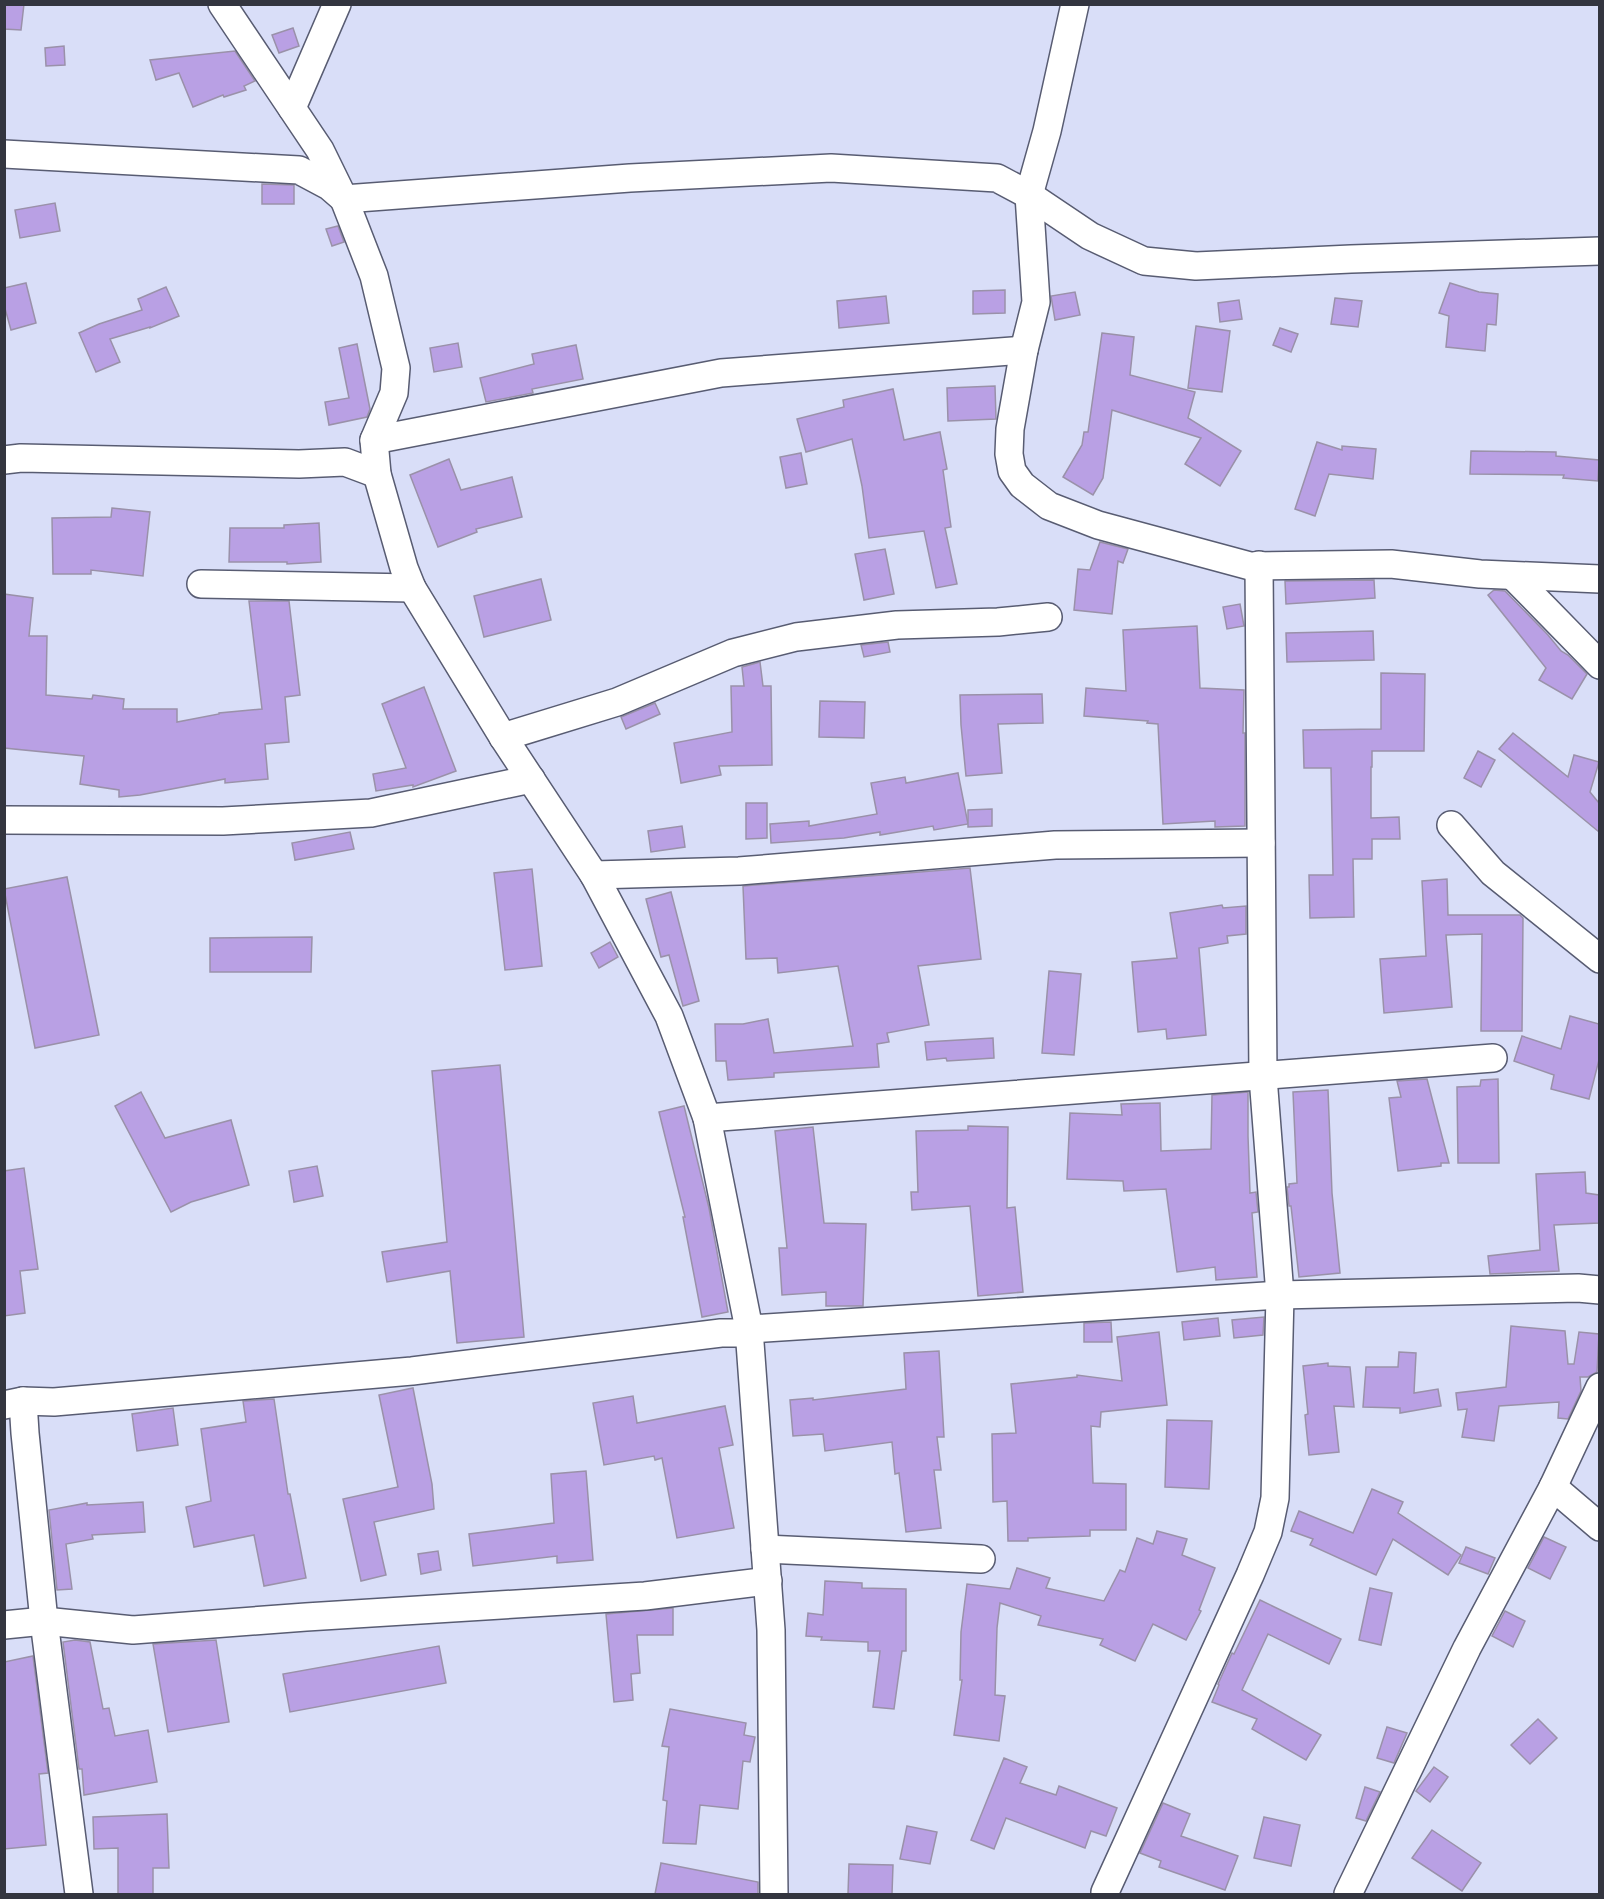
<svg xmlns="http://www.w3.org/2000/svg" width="1604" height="1899" viewBox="0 0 1604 1899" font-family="'Fira Sans Condensed',sans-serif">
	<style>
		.building { fill: #b9a0e4; stroke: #9a91a9; stroke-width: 1.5 }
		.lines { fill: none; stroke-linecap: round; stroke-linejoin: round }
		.minor-casing { stroke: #585c72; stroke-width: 30 }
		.minor { stroke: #fff; stroke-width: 27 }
	</style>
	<rect width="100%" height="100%" fill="#d9def8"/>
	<g class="building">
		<path d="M4,4H24L21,30L4,29Z"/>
		<path d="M293,28L299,46L279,53L272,35Z"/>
		<path d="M64,46L65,65L46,66L45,48Z"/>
		<path d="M235,51L255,81L244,86L246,90L224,97L223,95L193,107L179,73L156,80L150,60Z"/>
		<path d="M262,184L294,185V204H262Z"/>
		<path d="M55,203L60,231L20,238L15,210Z"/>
		<path d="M338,226L344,242L332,246L326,229Z"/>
		<path d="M26,283L36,323L11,330L4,305V288Z"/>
		<path d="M1450,283L1479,292L1498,294L1496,325L1487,324L1485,351L1446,347L1449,316L1439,313Z"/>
		<path d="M166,287L179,316L150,328V327L110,339L120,362L96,372L79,333L99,324L142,310L138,299Z"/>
		<path d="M1005,290V313L973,314V291Z"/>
		<path d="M1075,292L1080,315L1055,320L1051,296Z"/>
		<path d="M886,296L889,323L839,328L837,301Z"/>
		<path d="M1335,298L1362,301L1358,327L1331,324Z"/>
		<path d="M1239,300L1242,319L1220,322L1218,303Z"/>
		<path d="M1196,326L1230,331L1222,392L1188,388Z"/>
		<path d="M1280,328L1298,334L1291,352L1273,345Z"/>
		<path d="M1102,333L1134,337L1130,375L1195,392L1188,418L1241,451L1220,486L1185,464L1201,438L1112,410L1103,478L1093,495L1063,477L1082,445L1084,432H1088Z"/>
		<path d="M458,343L462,367L434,372L430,348Z"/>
		<path d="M357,344L370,409L367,417L329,425L325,402L349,398L339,348Z"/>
		<path d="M576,345L583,379L532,389L533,393L486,402L480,378L534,364L532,354Z"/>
		<path d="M995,386L996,419L948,421L947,388Z"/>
		<path d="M893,389L904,440L940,432L947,469L943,470L951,527L945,528L957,584L936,588L924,531L869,538L862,486L852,439L806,452L797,419L844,407L843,400Z"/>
		<path d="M1317,442L1342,450V446L1376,449L1373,479L1329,474L1315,516L1295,509Z"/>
		<path d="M1471,451L1556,452V456L1599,460L1598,481L1563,478L1564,475L1470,474Z"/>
		<path d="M801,453L807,484L786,488L780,457Z"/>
		<path d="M449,459L461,490L512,477L522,517L476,529L477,532L438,547L410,475Z"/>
		<path d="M112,508L150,512L143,576L91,570V574H53L52,518L111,517Z"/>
		<path d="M319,523L321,562L287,564V562H229L230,528H284V525Z"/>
		<path d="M1100,542L1128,549L1123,563L1118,561L1112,614L1074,610L1078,569L1090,570Z"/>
		<path d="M885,549L894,594L864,600L855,554Z"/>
		<path d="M541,579L551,620L484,637L474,596Z"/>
		<path d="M1374,580L1375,598L1286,604L1285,581Z"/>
		<path d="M1494,590L1505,591L1548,635L1561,651L1568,655L1587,674L1572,699L1539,680L1546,668L1488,595Z"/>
		<path d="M4,594L33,598L29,636H47L46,695L92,699L93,695L124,699L123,709H177V722L219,714V713L262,709L249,601H289L300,695L285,697L289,742L265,744L268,779L225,783V779L140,795L119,797V790L80,784L84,756L4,748Z"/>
		<path d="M1240,604L1244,626L1227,629L1223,607Z"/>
		<path d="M1197,626L1200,688L1244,690L1243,733H1245V826L1215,827V821L1163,824L1158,724L1147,723L1148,721L1084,716L1086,688L1126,691L1123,630Z"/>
		<path d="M1373,631L1374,660L1287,662L1286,633Z"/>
		<path d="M888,642L890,652L864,657L861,645Z"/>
		<path d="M760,662L763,686H771L772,765L719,766L721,775L681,783L674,743L732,732L731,686H744L742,667Z"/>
		<path d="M1381,673L1425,674L1424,751H1372V767H1371V818L1399,817L1400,839H1372V859H1353L1354,917L1310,918L1309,875H1333L1331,768H1304L1303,730L1381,729Z"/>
		<path d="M424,687L456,771L413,787V785L376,791L373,774L406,768L382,704Z"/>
		<path d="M1042,694L1043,723L998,724L1002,773L966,776L961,725L960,695Z"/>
		<path d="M820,701L865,702L864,738L819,737Z"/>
		<path d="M655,703L660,714L626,729L621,717Z"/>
		<path d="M1513,733L1568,777L1574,755L1599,762L1590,792L1599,803V832L1499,749Z"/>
		<path d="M1478,751L1495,760L1481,787L1464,778Z"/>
		<path d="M958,773L968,824L934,830L933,826L880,835V832L844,838L771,843L770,824L809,821V826L877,814L871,783L905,777L906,783Z"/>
		<path d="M746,803H767V838L746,839Z"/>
		<path d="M992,809V826L968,827V810Z"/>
		<path d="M682,826L685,847L651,852L648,831Z"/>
		<path d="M350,832L354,849L295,860L292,843Z"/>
		<path d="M970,868L981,959L918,966L929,1025L887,1033L889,1042L877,1044L879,1067L774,1073V1077L728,1080L726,1061H716L715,1024H743L768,1019L774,1053L853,1046L838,966L778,973L777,958L746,959L743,886Z"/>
		<path d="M532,869L542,966L505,970L494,873Z"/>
		<path d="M67,877L99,1035L35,1048L4,889Z"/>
		<path d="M1447,879L1448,915H1520L1523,918L1522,1031H1481L1482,934L1446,935L1452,1007L1384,1013L1380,959L1426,956L1422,881Z"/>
		<path d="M671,892L699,1001L683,1006L669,955L661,957L646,899Z"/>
		<path d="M1222,905L1223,908L1246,906V934L1227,936L1228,943L1199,948L1206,1035L1167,1039L1166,1029L1138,1032L1132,962L1177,958L1170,913Z"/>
		<path d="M312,937L311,972H210V938Z"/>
		<path d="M610,942L618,957L599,968L591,953Z"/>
		<path d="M1049,971L1081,974L1074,1055L1042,1053Z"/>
		<path d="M1570,1016L1599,1024V1060L1589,1099L1551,1089L1554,1075L1514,1061L1522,1036L1561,1049Z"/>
		<path d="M993,1038L994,1058L947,1061L946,1058L927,1060L925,1042Z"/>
		<path d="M500,1065L524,1337L457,1343L450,1271L387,1282L382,1252L447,1242L432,1071Z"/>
		<path d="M1427,1079L1449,1163H1441V1166L1398,1171L1389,1098L1401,1097L1397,1081Z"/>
		<path d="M1498,1079L1499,1163H1458L1457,1087L1480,1086L1481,1080Z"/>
		<path d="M1328,1090L1332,1193L1340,1273L1299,1277L1291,1206H1289L1287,1187H1289V1184L1297,1183L1293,1092Z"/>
		<path d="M141,1092L165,1138L231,1120L249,1185L191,1202L171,1212L115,1106Z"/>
		<path d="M1248,1092V1136L1250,1193L1256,1192L1258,1212L1252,1213L1257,1277L1216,1280L1215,1267L1177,1272L1166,1189L1124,1191L1123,1181L1067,1179L1070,1113L1122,1115L1121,1104L1160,1103L1161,1151L1211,1149L1212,1095Z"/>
		<path d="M684,1106L709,1208L728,1312L702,1317L683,1217H685L659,1112Z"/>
		<path d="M968,1126L1008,1127L1007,1208L1015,1207L1023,1292L978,1296L970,1206L912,1210L911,1192H918L916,1131L968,1130Z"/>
		<path d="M813,1127L824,1223L866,1224L863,1306H826V1292L782,1295L779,1248H787L775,1131Z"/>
		<path d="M317,1166L323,1196L294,1202L289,1171Z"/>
		<path d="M24,1168L38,1269L20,1271L25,1313L4,1316V1171Z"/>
		<path d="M1585,1172L1586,1193L1599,1195V1223L1554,1225L1559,1271L1490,1274L1488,1256L1540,1250L1536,1174Z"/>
		<path d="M1264,1317L1263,1335L1234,1338L1232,1320Z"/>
		<path d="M1218,1318L1220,1336L1184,1340L1182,1322Z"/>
		<path d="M1111,1322L1112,1342H1084V1323Z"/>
		<path d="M1511,1326L1565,1331L1568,1364H1574L1579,1332L1599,1334L1597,1372L1588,1377H1580L1581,1391L1568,1419L1558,1418L1559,1402L1499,1406L1494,1441L1462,1437L1467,1409L1458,1410L1456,1393L1506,1387Z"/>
		<path d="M1159,1332L1167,1405L1101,1412L1100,1427L1091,1426L1093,1483L1126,1484V1530H1090V1536L1028,1538V1541H1008L1007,1501L993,1502L992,1434L1016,1433L1011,1384L1077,1377V1375L1122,1381L1117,1337Z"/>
		<path d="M939,1351L944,1437H937L941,1470H934L941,1528L906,1532L899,1473L895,1474L892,1442L825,1451L823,1434L793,1436L790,1400L813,1398V1400L906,1389L904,1353Z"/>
		<path d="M1399,1352L1416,1353L1414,1393L1438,1389L1441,1406L1400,1413V1408L1363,1407L1366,1367H1398Z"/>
		<path d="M1328,1363V1366L1350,1367L1354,1407L1334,1406L1339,1452L1309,1455L1305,1415L1308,1414L1303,1366Z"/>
		<path d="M413,1388L432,1484L434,1509L374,1522L386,1575L361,1581L343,1499L398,1487L379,1395Z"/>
		<path d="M633,1396L637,1423L725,1406L733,1445L719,1448L734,1528L677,1538L662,1458L655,1460L654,1456L604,1465L593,1403Z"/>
		<path d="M274,1399L288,1494H290L306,1578L264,1586L254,1535L194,1547L186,1507L211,1501L201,1429L246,1422L243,1401Z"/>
		<path d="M173,1408L178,1445L137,1451L132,1414Z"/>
		<path d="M1167,1420L1212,1421L1209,1489L1165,1487Z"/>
		<path d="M586,1471L593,1560L557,1563V1556L473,1566L469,1534L554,1523L551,1474Z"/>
		<path d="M1372,1489L1403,1502L1398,1513L1461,1555L1448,1575L1393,1539L1376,1575L1310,1545L1313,1539L1291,1531L1299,1511L1353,1533Z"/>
		<path d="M143,1502L145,1532L92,1535L93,1539L66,1544L72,1589L57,1590L49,1510L87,1503V1505Z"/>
		<path d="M1157,1531L1187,1539L1182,1555L1215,1568L1199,1610L1201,1611L1186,1640L1153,1624L1135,1661L1100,1645L1103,1639L1038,1625L1041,1616L1000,1603L997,1628L995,1695L1005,1696L999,1741L954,1735L962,1680H960L961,1632L967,1584L1010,1589L1017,1568L1050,1578L1046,1588L1104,1601L1120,1570L1125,1572L1137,1538L1153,1544Z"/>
		<path d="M1544,1537L1566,1547L1550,1579L1528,1568Z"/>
		<path d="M1466,1547L1495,1558L1488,1574L1459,1563Z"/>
		<path d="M438,1551L441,1570L421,1574L418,1554Z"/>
		<path d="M825,1581L862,1583V1588L906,1589V1651H902L894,1709L873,1707L880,1651H868V1642L821,1640L822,1637L806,1636L808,1613L823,1615Z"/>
		<path d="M1370,1588L1392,1593L1381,1645L1359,1640Z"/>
		<path d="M1260,1600L1341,1639L1329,1664L1268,1634L1242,1690L1321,1735L1306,1760L1252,1729L1257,1719L1212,1702L1219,1685L1218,1684L1232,1653L1234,1654Z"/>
		<path d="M673,1608V1635H637L640,1673L631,1674L633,1700L614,1702L606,1614Z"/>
		<path d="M1505,1611L1525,1621L1513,1647L1492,1636Z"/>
		<path d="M75,1640L90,1642L103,1709L109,1708L115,1736L148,1730L157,1782L84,1795L82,1769H79L63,1642Z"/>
		<path d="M216,1640L229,1722L168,1732L153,1644Z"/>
		<path d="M439,1646L446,1683L290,1712L283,1674Z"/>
		<path d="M33,1656L48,1773L39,1774L46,1845L4,1849V1662Z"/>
		<path d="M670,1709L746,1723L744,1735L755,1737L750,1762L743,1761L738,1809L700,1805L696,1844L663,1843L667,1801L663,1800L669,1747L662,1746Z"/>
		<path d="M1538,1719L1557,1738L1530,1764L1511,1745Z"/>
		<path d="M1387,1727L1407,1733L1394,1763L1377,1758Z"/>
		<path d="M1004,1758L1027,1767L1020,1783L1056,1795L1059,1786L1117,1808L1106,1836L1091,1831L1085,1848L1006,1818L994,1849L971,1840Z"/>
		<path d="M1434,1767L1448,1777L1430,1802L1416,1791Z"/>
		<path d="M1365,1787L1380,1792L1366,1821L1356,1818Z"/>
		<path d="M1163,1803L1190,1814L1181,1836L1238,1856L1225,1890L1159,1867L1161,1861L1140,1853Z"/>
		<path d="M167,1814L169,1868H153V1894H118V1848L94,1849L93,1817Z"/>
		<path d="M1264,1817L1300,1825L1291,1866L1254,1858Z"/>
		<path d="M907,1826L937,1832L930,1864L900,1859Z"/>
		<path d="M1432,1830L1481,1863L1462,1891L1412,1858Z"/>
		<path d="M661,1863L758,1882V1894H655Z"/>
		<path d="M849,1864L893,1865L892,1894H848Z"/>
	</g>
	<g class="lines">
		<g class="minor-casing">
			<g id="minor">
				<path d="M222,4L320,150L344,199L374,276L396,368L394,393L374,440L377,474L404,568L412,588L503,737L594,875L669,1016L707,1118L749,1329L771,1630L774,1894"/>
				<path d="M1075,4L1047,131L1029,195L1036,302L1024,350L1010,429L1009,454L1012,471L1022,485L1049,506L1098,525L1250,566L1391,564L1480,574L1600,579"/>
				<path d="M292,108L337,4"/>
				<path d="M4,154L299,170L329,186L344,199L630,178L831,168L997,178L1029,195L1090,236L1144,261L1196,266L1351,259L1600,251"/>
				<path d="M374,440L721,373L1024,350"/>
				<path d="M4,460L21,458L299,464L345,462L377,474"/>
				<path d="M1513,576L1600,665"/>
				<path d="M201,584L412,588"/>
				<path d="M503,737L617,702L733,653L796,637L897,625L998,622L1048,617"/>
				<path d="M4,820L223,821L371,813L531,779"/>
				<path d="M1451,825L1493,873L1600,959"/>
				<path d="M594,875L739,871L1055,845L1261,843"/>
				<path d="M707,1118L1493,1058"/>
				<path d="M23,1401L54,1402L412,1371L721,1333H741L749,1329L1280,1295L1578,1288L1600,1290"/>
				<path d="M4,1405L23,1401L25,1433L44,1621L79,1894"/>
				<path d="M1553,1487L1600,1527"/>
				<path d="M765,1549L981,1559"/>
				<path d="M4,1625L44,1621L133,1630L306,1617L645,1596L768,1581"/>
				<path d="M1105,1892L1250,1575L1268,1532L1275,1498L1280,1295L1263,1077L1259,565"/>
				<path d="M1348,1894L1467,1648L1553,1487L1600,1387"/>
			</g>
		</g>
		<use href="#minor" class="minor"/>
	</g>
	<rect width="1604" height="1899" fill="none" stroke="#33353f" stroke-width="12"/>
</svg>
